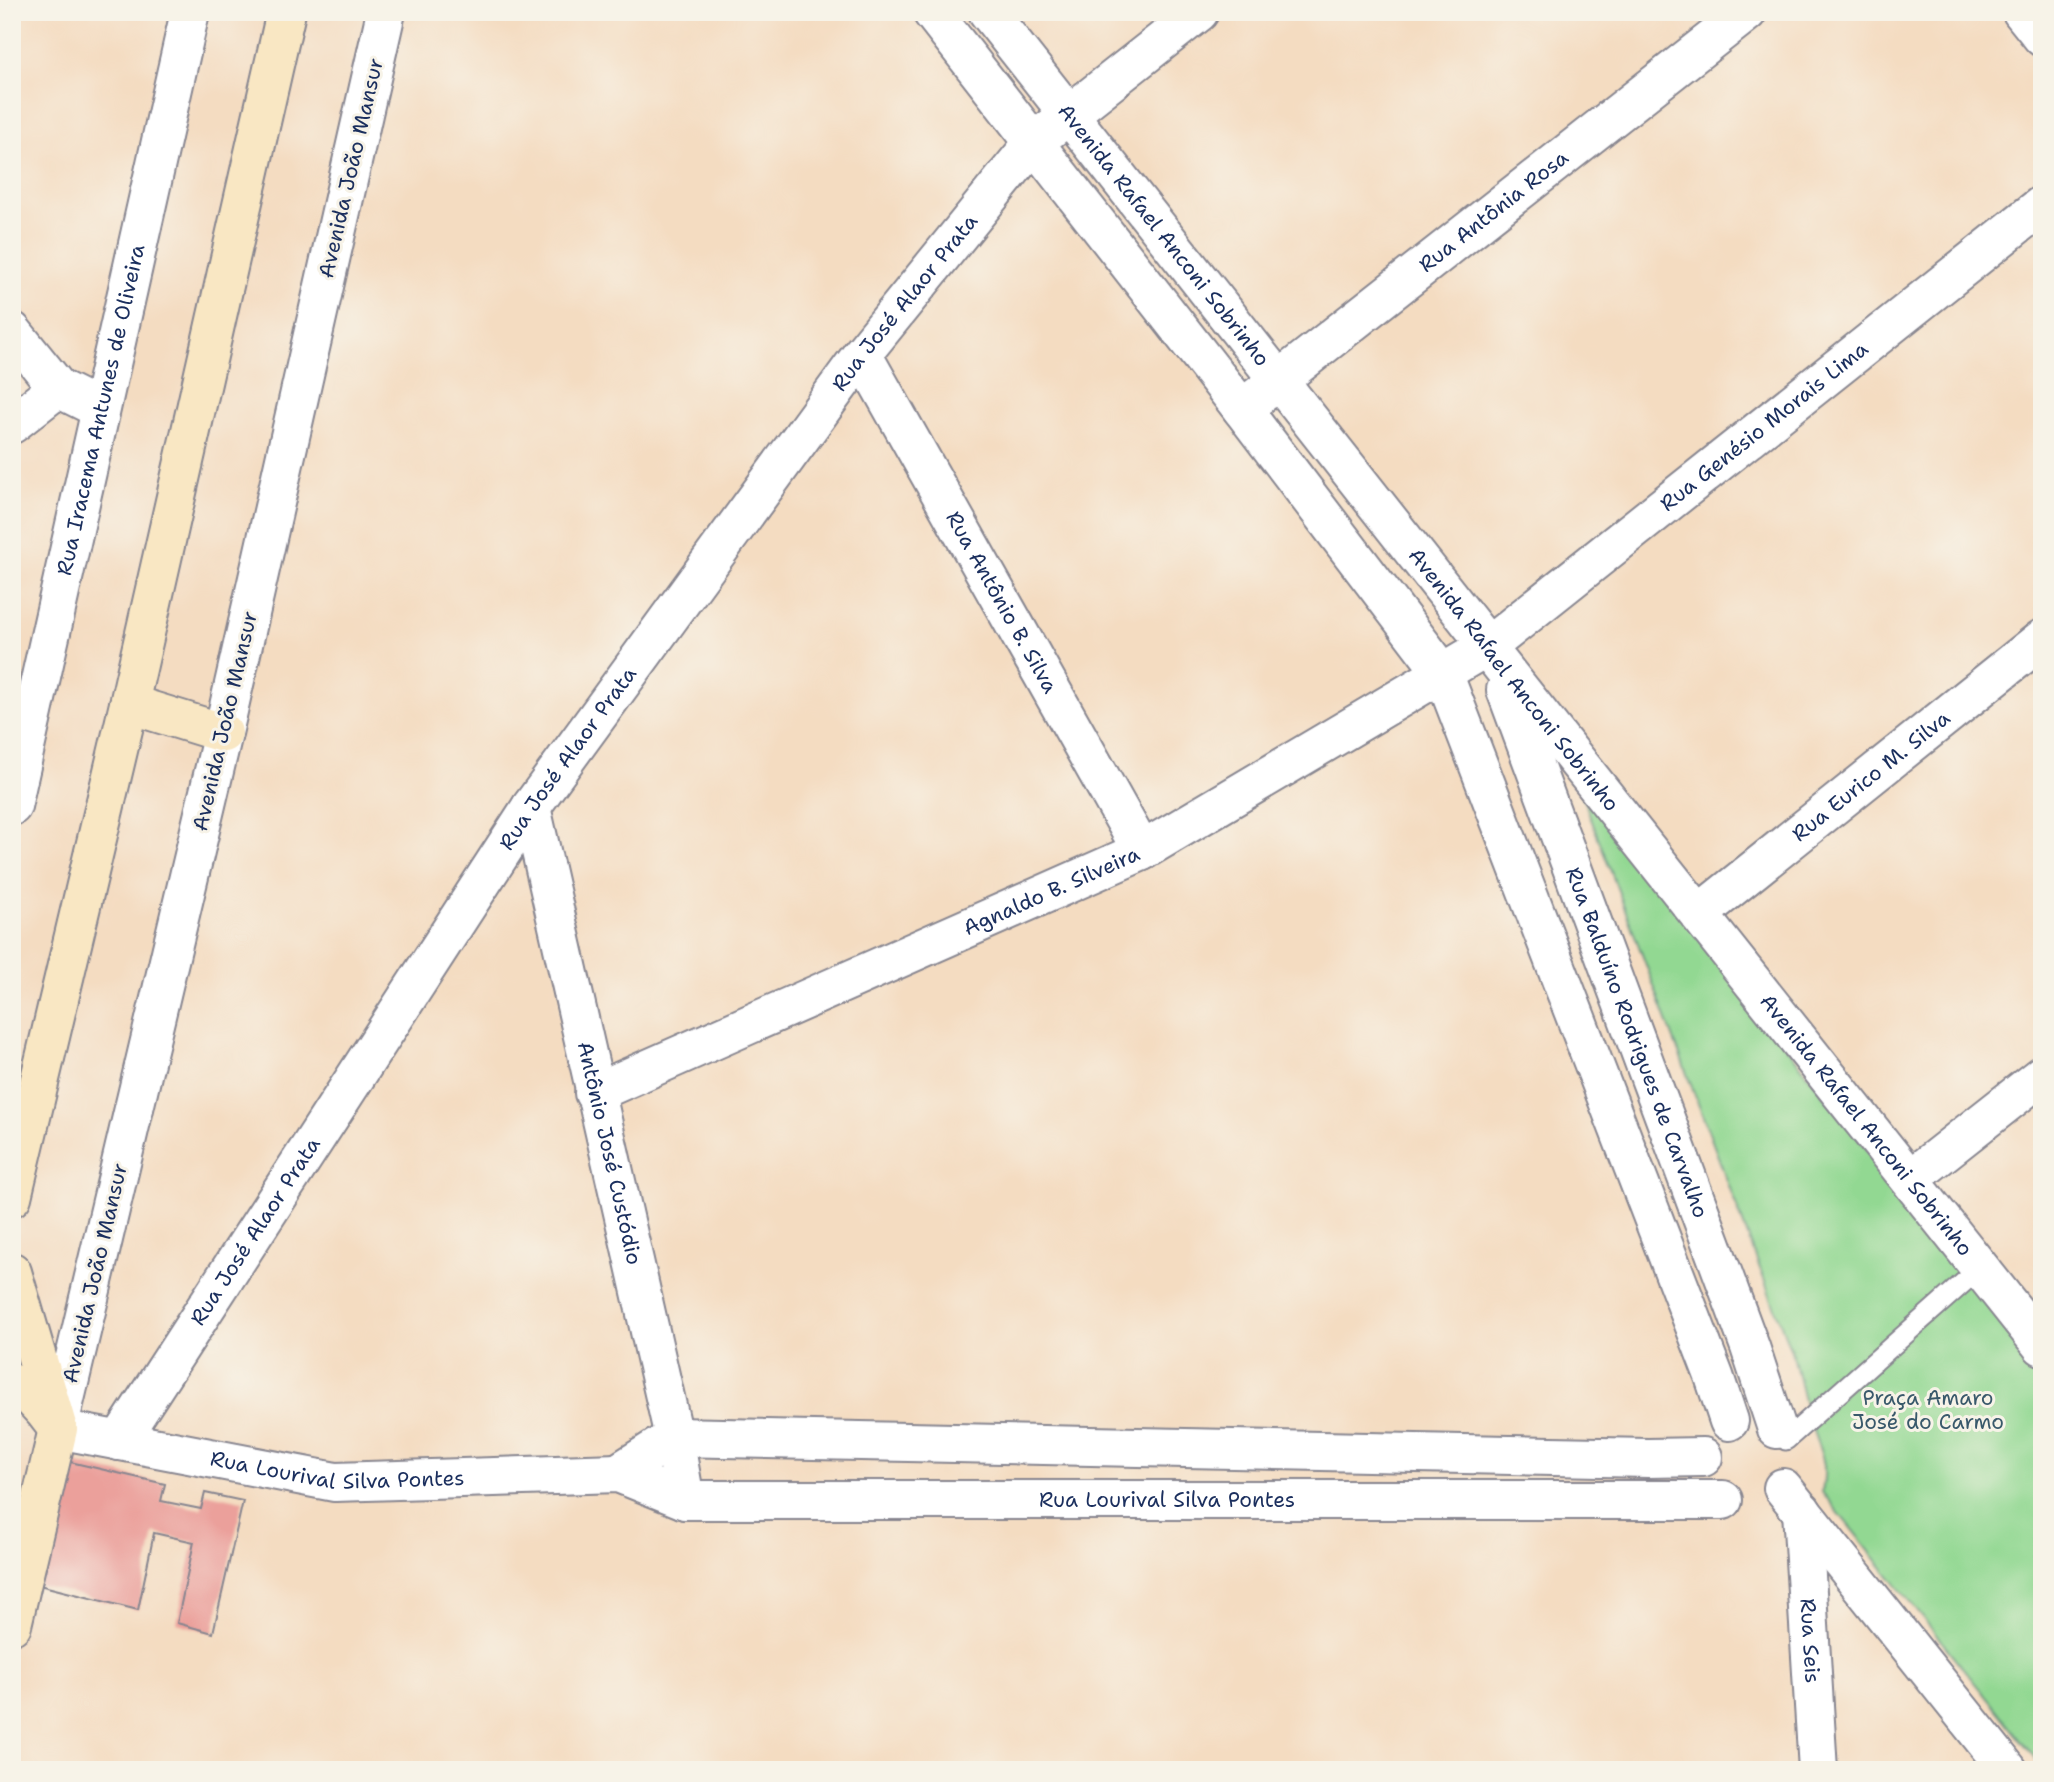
<svg xmlns="http://www.w3.org/2000/svg" width="2054" height="1782" viewBox="0 0 2054 1782" font-family="'Shantell Sans',sans-serif">
	<style>
		.green { fill: #92d892; stroke: #568478; stroke-width: 2 }
		.building { fill: #eba09b }
		.lines { fill: none; stroke-linecap: round; stroke-linejoin: round }
		.service-casing { stroke: #888690; stroke-width: 23 }
		.minor-casing { stroke: #888690; stroke-width: 42 }
		.tertiary-casing { stroke: #888690; stroke-width: 42 }
		.secondary-casing { stroke: #888690; stroke-width: 42 }
		.service { stroke: #fff; stroke-width: 19 }
		.minor { stroke: #fff; stroke-width: 38 }
		.tertiary { stroke: #fff; stroke-width: 38 }
		.secondary { stroke: #f9e7c3; stroke-width: 38 }
		.labels { text-anchor: middle; stroke-width: 6; stroke-linejoin: round; paint-order: stroke }
		.street-label { font-size: 21px; fill: #1b2f5e; stroke: #f7f3e8 }
		.park-label { font-size: 21px; fill: #39596b; stroke: #f7f3e8 }
	</style>
	<rect width="100%" height="100%" fill="#f7f3e8"/>
	<filter id="ink" filterUnits="userSpaceOnUse"><feTurbulence type="fractalNoise" baseFrequency=".0143" numOctaves="2"/><feDisplacementMap in="SourceGraphic" scale="14" xChannelSelector="R" yChannelSelector="G"/><feConvolveMatrix kernelMatrix="1 2 1 2 8 2 1 2 1" color-interpolation-filters="sRGB"/></filter>
	<filter id="wash" filterUnits="userSpaceOnUse"><feTurbulence type="fractalNoise" baseFrequency=".00686" numOctaves="4" result="noise"/><feDisplacementMap in="SourceGraphic" scale="28" xChannelSelector="R" yChannelSelector="G"/><feGaussianBlur stdDeviation="1.57" result="paint"/><feColorMatrix in="noise" values="0 0 0 0 0 0 0 0 0 0 0 0 0 0 0 0 0 1.4 0 .05"/><feComposite in="paint" operator="in"/></filter>
	<g filter="url(#wash)">
		<rect width="100%" height="100%" fill="#f4dcc1"/>
		<path class="green" d="M1578,784L2042,1370V1767L1822,1492C1828,1460 1821,1456 1812,1428C1804,1406 1800,1382 1794,1359Z"/>
		<g id="blocks">
			<path class="building" d="M66,1461L165,1484L161,1501L201,1509L205,1493L243,1501L213,1633L177,1623L194,1542L154,1533L138,1610L39,1585Z"/>
		</g>
	</g>
	<g filter="url(#ink)">
		<use href="#blocks" fill-opacity="0" stroke="#888690" stroke-width="2"/>
		<g class="lines">
			<g class="service-casing">
				<path id="service" d="M1786,1440L1980,1268"/>
			</g>
			<g class="minor-casing">
				<g id="minor">
					<path d="M2022,12L2042,37"/>
					<path d="M12,331L58,388"/>
					<path id="s1" d="M862,354L1142,851"/>
					<path id="s2" d="M1242,409L1747,12"/>
					<path d="M12,424L58,388L100,409"/>
					<path id="s3" d="M531,807L674,1437L685,1500"/>
					<path id="s4" d="M1700,913L2042,639"/>
					<path id="s5" d="M594,1093L1142,851L1488,646L2042,205"/>
					<path d="M1910,1179L2042,1075"/>
					<path id="s6" d="M119,1441L531,807L862,354L1034,142L1199,12"/>
					<path id="s7" d="M1802,1511L1818,1770"/>
				</g>
			</g>
			<g class="tertiary-casing">
				<g id="tertiary">
					<path id="s8" d="M386,12L223,733L58,1429L335,1482L618,1473L685,1500H1723"/>
					<path d="M932,12L1242,409L1443,673L1714,1376L1729,1421"/>
					<path id="s9" d="M988,12L1488,646L1495,658L2042,1346"/>
					<path id="s10" d="M1506,690L1750,1347L1777,1429"/>
					<path id="s11" d="M12,806L190,12"/>
					<path d="M618,1473L674,1437L1648,1458L1703,1457"/>
					<path d="M1783,1488L2008,1770"/>
				</g>
			</g>
			<g class="secondary-casing">
				<g id="secondary">
					<path d="M129,704L223,733"/>
					<path d="M12,1197L129,704L286,12"/>
					<path d="M12,1272L58,1429L12,1625"/>
					<path d="M12,1383C30,1394 42,1407 54,1424"/>
				</g>
			</g>
			<use href="#service" class="service"/>
			<use href="#minor" class="minor"/>
			<use href="#tertiary" class="tertiary"/>
			<use href="#secondary" class="secondary"/>
		</g>
	</g>
	<g class="labels">
		<g class="street-label">
			<text transform="translate(351 168) rotate(-77)" y="7">Avenida João Mansur</text>
			<text dy="7" stroke="none"><textPath href="#s2" startOffset="320">Rua Antônia Rosa</textPath></text>
			<text dy="7" stroke="none"><textPath href="#s9" startOffset="284">Avenida Rafael Anconi Sobrinho</textPath></text>
			<text dy="7" stroke="none"><textPath href="#s6" startOffset="1384">Rua José Alaor Prata</textPath></text>
			<text dy="7" stroke="none"><textPath href="#s11" startOffset="406">Rua Iracema Antunes de Oliveira</textPath></text>
			<text dy="7" stroke="none"><textPath href="#s5" startOffset="1354">Rua Genésio Morais Lima</textPath></text>
			<text dy="7" stroke="none"><textPath href="#s1" startOffset="285">Rua Antônio B. Silva</textPath></text>
			<text dy="7" stroke="none"><textPath href="#s9" startOffset="850">Avenida Rafael Anconi Sobrinho</textPath></text>
			<text transform="translate(225 721) rotate(-77)" y="7">Avenida João Mansur</text>
			<text dy="7" stroke="none"><textPath href="#s6" startOffset="817">Rua José Alaor Prata</textPath></text>
			<text dy="7" stroke="none"><textPath href="#s4" startOffset="219">Rua Eurico M. Silva</textPath></text>
			<text dy="7" stroke="none"><textPath href="#s5" startOffset="500">Agnaldo B. Silveira</textPath></text>
			<text dy="7" stroke="none"><textPath href="#s10" startOffset="376">Rua Balduíno Rodrigues de Carvalho</textPath></text>
			<text dy="7" stroke="none"><textPath href="#s9" startOffset="1418">Avenida Rafael Anconi Sobrinho</textPath></text>
			<text dy="7" stroke="none"><textPath href="#s3" startOffset="355">Antônio José Custódio</textPath></text>
			<text dy="7" stroke="none"><textPath href="#s6" startOffset="250">Rua José Alaor Prata</textPath></text>
			<text transform="translate(95 1273) rotate(-77)" y="7">Avenida João Mansur</text>
			<text dy="7" stroke="none"><textPath href="#s8" startOffset="1738">Rua Lourival Silva Pontes</textPath></text>
			<text dy="7" stroke="none"><textPath href="#s8" startOffset="2574">Rua Lourival Silva Pontes</textPath></text>
			<text dy="7" stroke="none"><textPath href="#s7" startOffset="130">Rua Seis</textPath></text>
		</g>
		<g class="park-label">
			<text x="1928" y="1405">Praça Amaro<tspan x="1928" dy="24">José do Carmo</tspan></text>
		</g>
	</g>
	<rect width="2054" height="1782" fill="none" stroke="#f7f3e8" stroke-width="42"/>
</svg>
